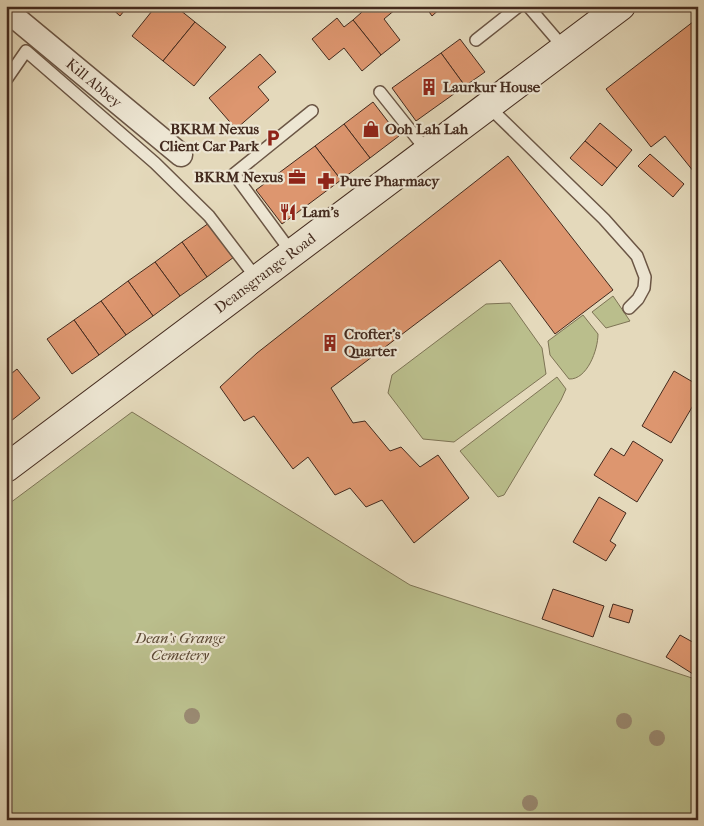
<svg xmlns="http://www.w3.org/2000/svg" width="704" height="826" viewBox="0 0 704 826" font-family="'IM FELL French Canon',serif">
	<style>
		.green { fill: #babe8c; stroke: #7e7455 }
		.building { fill: #dd966f; stroke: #432a1e }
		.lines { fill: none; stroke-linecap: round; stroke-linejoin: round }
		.service-casing { stroke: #6b5645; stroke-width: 14 }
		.minor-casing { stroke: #6b5645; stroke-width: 25 }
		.secondary-casing { stroke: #432a1e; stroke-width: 30 }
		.service { stroke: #ede6d3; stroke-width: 11 }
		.minor { stroke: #ede6d3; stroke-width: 22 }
		.secondary { stroke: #ede6d3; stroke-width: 28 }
		.tree { fill: #998971 }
		.labels { text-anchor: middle; stroke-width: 4.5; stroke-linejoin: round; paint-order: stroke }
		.street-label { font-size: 15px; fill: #432a1e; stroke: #ede6d3 }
		.poi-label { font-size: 15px; font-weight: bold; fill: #432a1e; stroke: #ede6d3; text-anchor: start }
		.park-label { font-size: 15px; font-style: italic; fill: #5b4834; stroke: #ede6d3 }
	</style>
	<rect width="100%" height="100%" fill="#e4d9bb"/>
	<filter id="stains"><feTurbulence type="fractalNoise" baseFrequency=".004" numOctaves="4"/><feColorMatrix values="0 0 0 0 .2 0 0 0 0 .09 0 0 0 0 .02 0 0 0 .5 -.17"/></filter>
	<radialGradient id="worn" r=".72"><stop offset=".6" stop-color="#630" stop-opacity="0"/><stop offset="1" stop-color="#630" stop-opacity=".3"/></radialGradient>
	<g class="green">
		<path d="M613,296L630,321L606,328L592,312Z"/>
		<path d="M510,303L542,348L546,374L454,442L423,439L388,393L392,375L486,304Z"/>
		<path d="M583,315L598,334C598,350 587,380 569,379L550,355L548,341Z"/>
		<path d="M557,377L566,389L561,400L504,495L498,497L460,451Z"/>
		<path d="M132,412L410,585L698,680V820H6V506Z"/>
	</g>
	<g class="building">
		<path d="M109,6H128L120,16Z"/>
		<path d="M156,6H175L195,22L163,61L132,36Z"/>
		<path d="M358,6H394L396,9L384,19L400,40L381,55L353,20L362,12Z"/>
		<path d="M425,6H443L432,16Z"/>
		<path d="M337,18L344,27L353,20L381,55L362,71L344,48L329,60L312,39Z"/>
		<path d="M698,18V110L695,112L698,115V177L665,136L651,147L606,89Z"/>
		<path d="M195,22L226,47L194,86L163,61Z"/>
		<path d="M460,39L485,72L465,86L441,53Z"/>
		<path d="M441,53L465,86L416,121L392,88Z"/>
		<path d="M260,54L276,72L258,87L269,100L236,129L209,98Z"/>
		<path d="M373,102L399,136L370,158L344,124Z"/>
		<path d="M600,123L632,150L617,168L585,141Z"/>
		<path d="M344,124L370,158L341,180L315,146Z"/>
		<path d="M585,141L617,168L602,186L570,158Z"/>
		<path d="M315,146L341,180L282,224L256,190Z"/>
		<path d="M650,154L684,184L673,197L638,166Z"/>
		<path d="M508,156L613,290L555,334L500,260L331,388L353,423L365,421L390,451L401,447L420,467L438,455L469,498L414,543L382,500L366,507L350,488L335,495L308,457L293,469L254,416L244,421L220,387L257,353Z"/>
		<path d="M209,223L234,257L207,277L182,242Z"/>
		<path d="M182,242L207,277L180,296L155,262Z"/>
		<path d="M155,262L180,296L153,316L128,281Z"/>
		<path d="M128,281L153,316L126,335L101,301Z"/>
		<path d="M101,301L126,335L99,355L74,320Z"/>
		<path d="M74,320L99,355L72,374L47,339Z"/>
		<path d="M17,369L40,398L11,421L6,416V378Z"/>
		<path d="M674,371L698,385V397L671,443L642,426Z"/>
		<path d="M633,441L663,460L637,502L594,475L611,448L624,456Z"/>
		<path d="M599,497L626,513L610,541L616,545L606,561L573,542Z"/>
		<path d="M553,589L604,606L593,637L542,619Z"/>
		<path d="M613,604L633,610L629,623L609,617Z"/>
		<path d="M680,635L698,645V666L693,674L666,657Z"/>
	</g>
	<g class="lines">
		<g class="service-casing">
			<g id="service">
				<path d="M528,6L564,48"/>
				<path d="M476,40L519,6"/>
				<path d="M6,80L26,51L155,163L209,216L257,279"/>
				<path d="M380,92L427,151"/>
				<path d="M488,106L604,219L637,256L645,277L644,288L638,299L629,308"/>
				<path d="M292,253L234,174L312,111"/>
			</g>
		</g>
		<g class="minor-casing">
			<path id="minor" d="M6,10L181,155"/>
		</g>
		<g class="secondary-casing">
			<path id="secondary" d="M6,468L621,6"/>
		</g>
		<use href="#service" class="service"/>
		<use href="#minor" class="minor"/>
		<use href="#secondary" class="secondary"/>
	</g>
	<g class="tree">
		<circle cx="192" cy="716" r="8"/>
		<circle cx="624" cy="721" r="8"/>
		<circle cx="657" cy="738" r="8"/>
		<circle cx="530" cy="803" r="8"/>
	</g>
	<defs>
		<g id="building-bare" transform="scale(1.35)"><path d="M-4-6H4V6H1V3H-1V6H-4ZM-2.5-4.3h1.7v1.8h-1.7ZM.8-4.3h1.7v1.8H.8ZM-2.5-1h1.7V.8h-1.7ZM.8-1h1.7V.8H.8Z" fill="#8f2418" stroke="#ede6d3" stroke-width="2.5" paint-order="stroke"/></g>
		<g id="shop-bare" transform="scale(1.35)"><path d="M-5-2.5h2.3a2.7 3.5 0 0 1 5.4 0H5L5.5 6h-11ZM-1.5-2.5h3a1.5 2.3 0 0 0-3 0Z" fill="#8f2418" stroke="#ede6d3" stroke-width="2.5" paint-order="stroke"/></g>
		<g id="parking-bare" transform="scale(1.35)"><path d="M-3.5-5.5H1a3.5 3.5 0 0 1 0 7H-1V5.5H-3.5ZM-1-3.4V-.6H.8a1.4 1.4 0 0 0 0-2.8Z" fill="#8f2418" stroke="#ede6d3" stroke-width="2.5" paint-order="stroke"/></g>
		<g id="office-bare" transform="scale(1.35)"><path d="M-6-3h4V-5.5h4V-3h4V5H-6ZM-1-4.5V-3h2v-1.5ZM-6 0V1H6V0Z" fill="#8f2418" stroke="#ede6d3" stroke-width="2.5" paint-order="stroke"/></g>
		<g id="pharmacy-bare" transform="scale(1.35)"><path d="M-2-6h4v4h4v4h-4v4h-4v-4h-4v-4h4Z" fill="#8f2418" stroke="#ede6d3" stroke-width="2.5" paint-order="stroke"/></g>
		<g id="restaurant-bare" transform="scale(1.35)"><path d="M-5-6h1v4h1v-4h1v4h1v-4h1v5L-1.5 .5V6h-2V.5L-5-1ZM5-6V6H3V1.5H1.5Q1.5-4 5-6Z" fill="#8f2418" stroke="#ede6d3" stroke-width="2.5" paint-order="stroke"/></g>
	</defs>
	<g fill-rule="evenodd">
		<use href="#building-bare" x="429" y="87"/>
		<use href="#shop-bare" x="371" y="129"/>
		<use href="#parking-bare" x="273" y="138"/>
		<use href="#office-bare" x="297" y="177"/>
		<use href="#pharmacy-bare" x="326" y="181"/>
		<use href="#restaurant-bare" x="288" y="212"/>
		<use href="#building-bare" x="330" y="343"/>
	</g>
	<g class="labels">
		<g class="street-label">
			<text transform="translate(94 83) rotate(40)" y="5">Kill Abbey</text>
			<text transform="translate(265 273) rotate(-37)" y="5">Deansgrange Road</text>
		</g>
		<g class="poi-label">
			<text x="443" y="92">Laurkur House</text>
			<text x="259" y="134" text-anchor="end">BKRM Nexus<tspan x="259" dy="17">Client Car Park</tspan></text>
			<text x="385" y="134">Ooh Lah Lah</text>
			<text x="283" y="182" text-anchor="end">BKRM Nexus</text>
			<text x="340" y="186">Pure Pharmacy</text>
			<text x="302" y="217">Lam's</text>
			<text x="344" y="339">Crofter's<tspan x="344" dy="17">Quarter</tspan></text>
		</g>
		<g class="park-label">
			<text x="180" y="643">Dean's Grange<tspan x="180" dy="17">Cemetery</tspan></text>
		</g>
	</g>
	<rect width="704" height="826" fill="none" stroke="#e4d9bb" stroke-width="25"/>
	<rect x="8" y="8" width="689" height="811" fill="none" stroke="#432a1e" stroke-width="2.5"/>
	<rect x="12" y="12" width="679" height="801" fill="none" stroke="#432a1e"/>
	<rect width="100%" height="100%" filter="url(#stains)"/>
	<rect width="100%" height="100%" fill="url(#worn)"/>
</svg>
